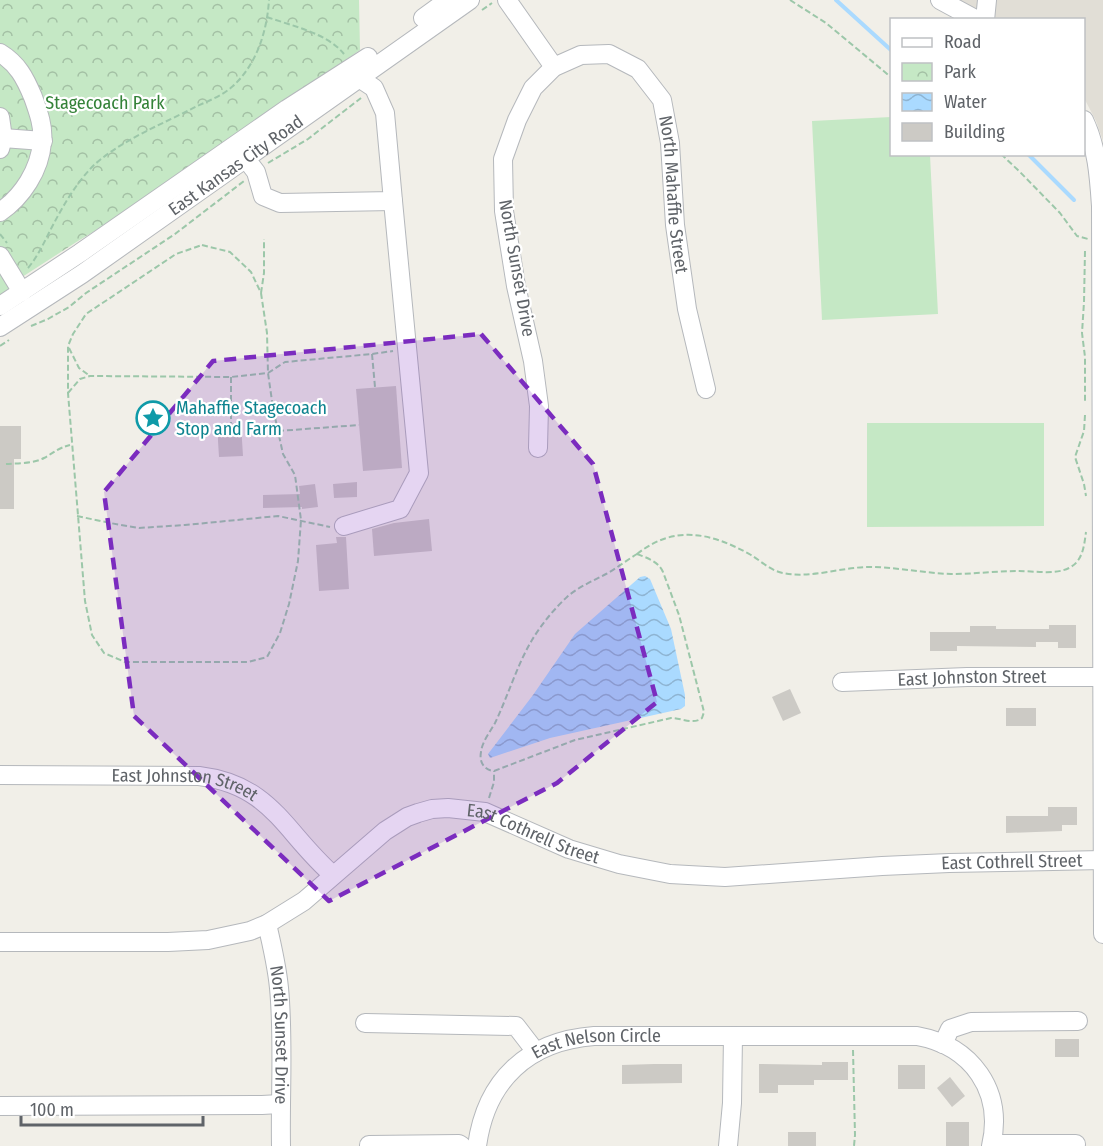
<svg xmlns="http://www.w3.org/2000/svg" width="1103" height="1146" viewBox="0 0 1103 1146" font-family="'Fira Sans Condensed',sans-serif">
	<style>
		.education { fill: #e1ded6 }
		.grass { fill: #c5e8c5 }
		.park { fill: url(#park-crowns) }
		.water { fill: url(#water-waves) }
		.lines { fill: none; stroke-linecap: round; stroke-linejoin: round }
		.stream { stroke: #aadaff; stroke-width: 4 }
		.building { fill: #cccac5 }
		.minor-casing { stroke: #b5b8bc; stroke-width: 20 }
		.path { stroke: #9cc7a9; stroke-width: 2; stroke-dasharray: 6 3; stroke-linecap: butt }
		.minor { stroke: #fff; stroke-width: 18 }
		.marked { fill: #7b2cbf; fill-opacity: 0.2; stroke: #7b2cbf; stroke-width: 4.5; stroke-dasharray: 12 8; stroke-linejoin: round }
		.labels { text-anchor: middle; stroke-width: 4.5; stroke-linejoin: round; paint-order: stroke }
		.park-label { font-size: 18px; fill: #348238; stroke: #fff }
		.street-label { font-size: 18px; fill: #5f6368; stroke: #fff }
		.culture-label { font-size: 18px; fill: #0d838f; stroke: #fff; text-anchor: start }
	</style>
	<defs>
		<pattern id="park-crowns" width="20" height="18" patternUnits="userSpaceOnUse" patternTransform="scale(1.5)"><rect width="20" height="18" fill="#c5e8c5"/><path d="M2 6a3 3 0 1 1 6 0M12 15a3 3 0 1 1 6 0" fill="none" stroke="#a3c0a4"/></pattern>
		<pattern id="water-waves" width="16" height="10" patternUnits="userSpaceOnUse" patternTransform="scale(1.5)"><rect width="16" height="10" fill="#aadaff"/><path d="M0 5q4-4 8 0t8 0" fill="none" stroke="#8eb4d2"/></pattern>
	</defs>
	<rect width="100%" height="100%" fill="#f1efe8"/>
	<path class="education" d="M958,0H1103V141L1096,121L1084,98V20L995,19Z"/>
	<g class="grass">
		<path d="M891,117L892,154L930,155L938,314L822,320L812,121Z"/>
		<path d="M867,423H1044V526L867,527Z"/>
	</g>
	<path class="park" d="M0,0H359L360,50L148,199L78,241L19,279L0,299Z"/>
	<path class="water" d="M645,576L650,579L671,629L685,695V706L681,709L550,738L490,758L488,754L533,695L575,634L640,577Z"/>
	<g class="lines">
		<g class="stream">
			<path d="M836,0L892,51"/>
			<path d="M1028,154L1074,200"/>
		</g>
	</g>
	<g class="building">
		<path d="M396,386L402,468L363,471L356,389Z"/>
		<path d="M241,423L243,456L219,457L217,424Z"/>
		<path d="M0,426H21V459H14V509H0Z"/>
		<path d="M357,482V497L334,498L333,484Z"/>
		<path d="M315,484L318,507L302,509V507L263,508V495L300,494L299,486Z"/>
		<path d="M429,519L432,551L374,556L372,529L394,523Z"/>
		<path d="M336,537H346L349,589L319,591L316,545L337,543Z"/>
		<path d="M1049,625H1076V648H1058V642H1036V647L957,646V651H930V632H970V626H996V629H1049Z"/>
		<path d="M790,689L801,713L783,721L772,697Z"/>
		<rect x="1006" y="708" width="30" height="18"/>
		<path d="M1048,807H1077V825H1062V831L1006,833V816H1048Z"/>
		<rect x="1055" y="1039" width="24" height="18"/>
		<path d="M822,1062H848V1080H814V1085H778V1093H759V1064L822,1065Z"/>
		<path d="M654,1064H682V1083L622,1084V1065Z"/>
		<rect x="898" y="1065" width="27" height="24"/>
		<path d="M950,1077L965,1096L952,1107L937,1088Z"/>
		<rect x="946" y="1122" width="23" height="24"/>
		<rect x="788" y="1132" width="28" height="14"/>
	</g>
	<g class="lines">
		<g class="minor-casing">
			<g id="minor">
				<path d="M507,0L554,67"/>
				<path d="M940,0L977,20"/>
				<path d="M423,18L448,0"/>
				<path d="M985,20L987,0"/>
				<path d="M0,53C18,64 25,78 33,97C38,111 44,127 42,142C40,170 22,197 0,212"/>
				<path d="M0,117L3,138L0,149"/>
				<path d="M1084,120C1097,147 1099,176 1101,206L1103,934"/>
				<path d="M3,138L43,141"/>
				<path d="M246,159L256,172L263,196L280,203L393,201L385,113L374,88L359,78L352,69"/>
				<path d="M0,256L22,292"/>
				<path d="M0,306L80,253L287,109L368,57"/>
				<path id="s1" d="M0,327L82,274L470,0"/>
				<path id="s2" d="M538,448L539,406L533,361L516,286L504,211L503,159L517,120L533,88L554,67L581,55L609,54L638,69L662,100L670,143L675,225L687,309L706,389"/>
				<path d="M344,526L400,509L419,473L393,201"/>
				<path id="s3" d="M842,682L967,677H1103"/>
				<path id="s4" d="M0,775L199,776C272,785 284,832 333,875"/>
				<path id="s5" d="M267,924C272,945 277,967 279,988C284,1040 280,1094 281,1146"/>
				<path id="s6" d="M0,942H168L208,940L250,931L267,924L304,901L385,831L407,817L418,813L432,809L448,808L485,812L569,849L619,864L670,874L725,877L882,866L949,863L1103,860"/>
				<path d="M365,1023L516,1026L536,1052"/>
				<path d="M943,1044L950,1029L971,1022L1078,1021"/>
				<path d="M0,1106L262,1105L280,1104"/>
				<path d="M992,1144H1076"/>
				<path d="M369,1145L459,1144L462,1146"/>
				<path id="s7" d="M477,1146C486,1080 528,1041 594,1036H917C972,1046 1004,1091 991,1146"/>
				<path d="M728,1146L732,1103L733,1036"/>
			</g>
		</g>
		<g class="path">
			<path d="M790,0L826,23L892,78"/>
			<path d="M482,10L492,3"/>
			<path d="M267,17C292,26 327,33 344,54"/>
			<path d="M1001,154L1020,172L1060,213L1077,236L1088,239"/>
			<path d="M268,163L308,139L361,98"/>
			<path d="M0,234L7,243"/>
			<path d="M202,245L230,252L251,272L261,293L267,333L268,373L273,408L283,454L295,475L301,520L298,561L289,604L280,633L267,657L248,662H125L104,653L92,635L85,601L68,393V346L73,334L86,314L176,254Z"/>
			<path d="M1085,251L1084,302L1082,333L1085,357V401"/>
			<path d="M28,268C39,255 45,240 53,225C64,204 77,182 94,165C123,139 163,124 197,106C209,101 223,95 233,86C257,64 267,31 269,0"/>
			<path d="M261,293L264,273V239"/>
			<path d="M31,326L48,319L69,307L86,293L175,234L244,181"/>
			<path d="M0,346L9,340"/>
			<path d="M69,348L79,368L90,376"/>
			<path d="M372,354L375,387"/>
			<path d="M231,377V423"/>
			<path d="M68,393L80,379L90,376L231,377L268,373L285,362L372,354L393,351"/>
			<path d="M1085,415L1084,431L1075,457L1084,484L1086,496"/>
			<path d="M278,431L359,425"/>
			<path d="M6,464C18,463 33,464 44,458C55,452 58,448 70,445"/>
			<path d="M77,516L110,523L139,528L185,525L278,516L330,527"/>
			<path d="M637,554C675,524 712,533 751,555C761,561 771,571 783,573C811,579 841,567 869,567C896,567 923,573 951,574C974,574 997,571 1019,571C1035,571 1055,575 1069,568C1083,561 1084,546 1086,532"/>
			<path d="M637,554C647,558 658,561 663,572L679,615L702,704L704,712L702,718C693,725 682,718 671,718L575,740L494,771C484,770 479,762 481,752C482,742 490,732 495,723C508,696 517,665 532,640C541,625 554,609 567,597C578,587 593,581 606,574C617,568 627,560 637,554Z"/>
			<path d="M489,798L494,782V771"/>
			<path d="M853,1050L855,1135L854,1146"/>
		</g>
		<use href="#minor" class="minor"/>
	</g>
	<path class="marked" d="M481,334L593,464L657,702L557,783L329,901L134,716L104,492L213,361Z"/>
	<defs>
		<g id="sight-ring" transform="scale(1.725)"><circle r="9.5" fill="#fff" stroke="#0f9aa8" stroke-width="1.5"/><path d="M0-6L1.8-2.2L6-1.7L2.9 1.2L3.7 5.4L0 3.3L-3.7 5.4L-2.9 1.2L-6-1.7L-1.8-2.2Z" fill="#0f9aa8"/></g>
	</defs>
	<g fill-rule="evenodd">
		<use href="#sight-ring" x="153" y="418"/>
	</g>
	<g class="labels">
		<g class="park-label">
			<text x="105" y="109">Stagecoach Park</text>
		</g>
		<g class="street-label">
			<text dy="6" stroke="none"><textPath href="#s1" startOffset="286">East Kansas City Road</textPath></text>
			<text dy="6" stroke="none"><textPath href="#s2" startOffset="624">North Mahaffie Street</textPath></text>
			<text transform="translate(517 268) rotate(80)" y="6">North Sunset Drive</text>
			<text dy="6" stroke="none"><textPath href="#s3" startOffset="130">East Johnston Street</textPath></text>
			<text dy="6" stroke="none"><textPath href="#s4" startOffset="186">East Johnston Street</textPath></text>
			<text dy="6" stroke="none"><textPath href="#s6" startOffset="578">East Cothrell Street</textPath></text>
			<text dy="6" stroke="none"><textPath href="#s6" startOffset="1064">East Cothrell Street</textPath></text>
			<text dy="6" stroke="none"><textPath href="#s5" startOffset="112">North Sunset Drive</textPath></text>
			<text dy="6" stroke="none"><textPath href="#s7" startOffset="177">East Nelson Circle</textPath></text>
		</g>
		<g class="culture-label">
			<text x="176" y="414">Mahaffie Stagecoach<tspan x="176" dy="21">Stop and Farm</tspan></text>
		</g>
	</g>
	<rect x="890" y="18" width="195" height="138" fill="#ffffff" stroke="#bfc1c3" stroke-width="1.5"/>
	<rect x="902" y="38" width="30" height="9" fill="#ffffff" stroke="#bfc1c3" stroke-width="1.5"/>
	<text x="944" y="48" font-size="18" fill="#5f6368">Road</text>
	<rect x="902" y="63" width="30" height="18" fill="url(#park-crowns)" stroke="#bfc1c3" stroke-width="1.5"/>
	<text x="944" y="78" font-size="18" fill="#5f6368">Park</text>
	<rect x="902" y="93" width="30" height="18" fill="url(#water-waves)" stroke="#bfc1c3" stroke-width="1.5"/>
	<text x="944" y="108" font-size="18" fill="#5f6368">Water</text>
	<rect x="902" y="123" width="30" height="18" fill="#cccac5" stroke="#bfc1c3" stroke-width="1.5"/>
	<text x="944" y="138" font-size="18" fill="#5f6368">Building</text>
	<path d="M21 1116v9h182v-9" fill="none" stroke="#5f6368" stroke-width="3"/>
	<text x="30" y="1116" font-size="18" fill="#5f6368" stroke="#ffffff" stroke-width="4.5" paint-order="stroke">100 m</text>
</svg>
